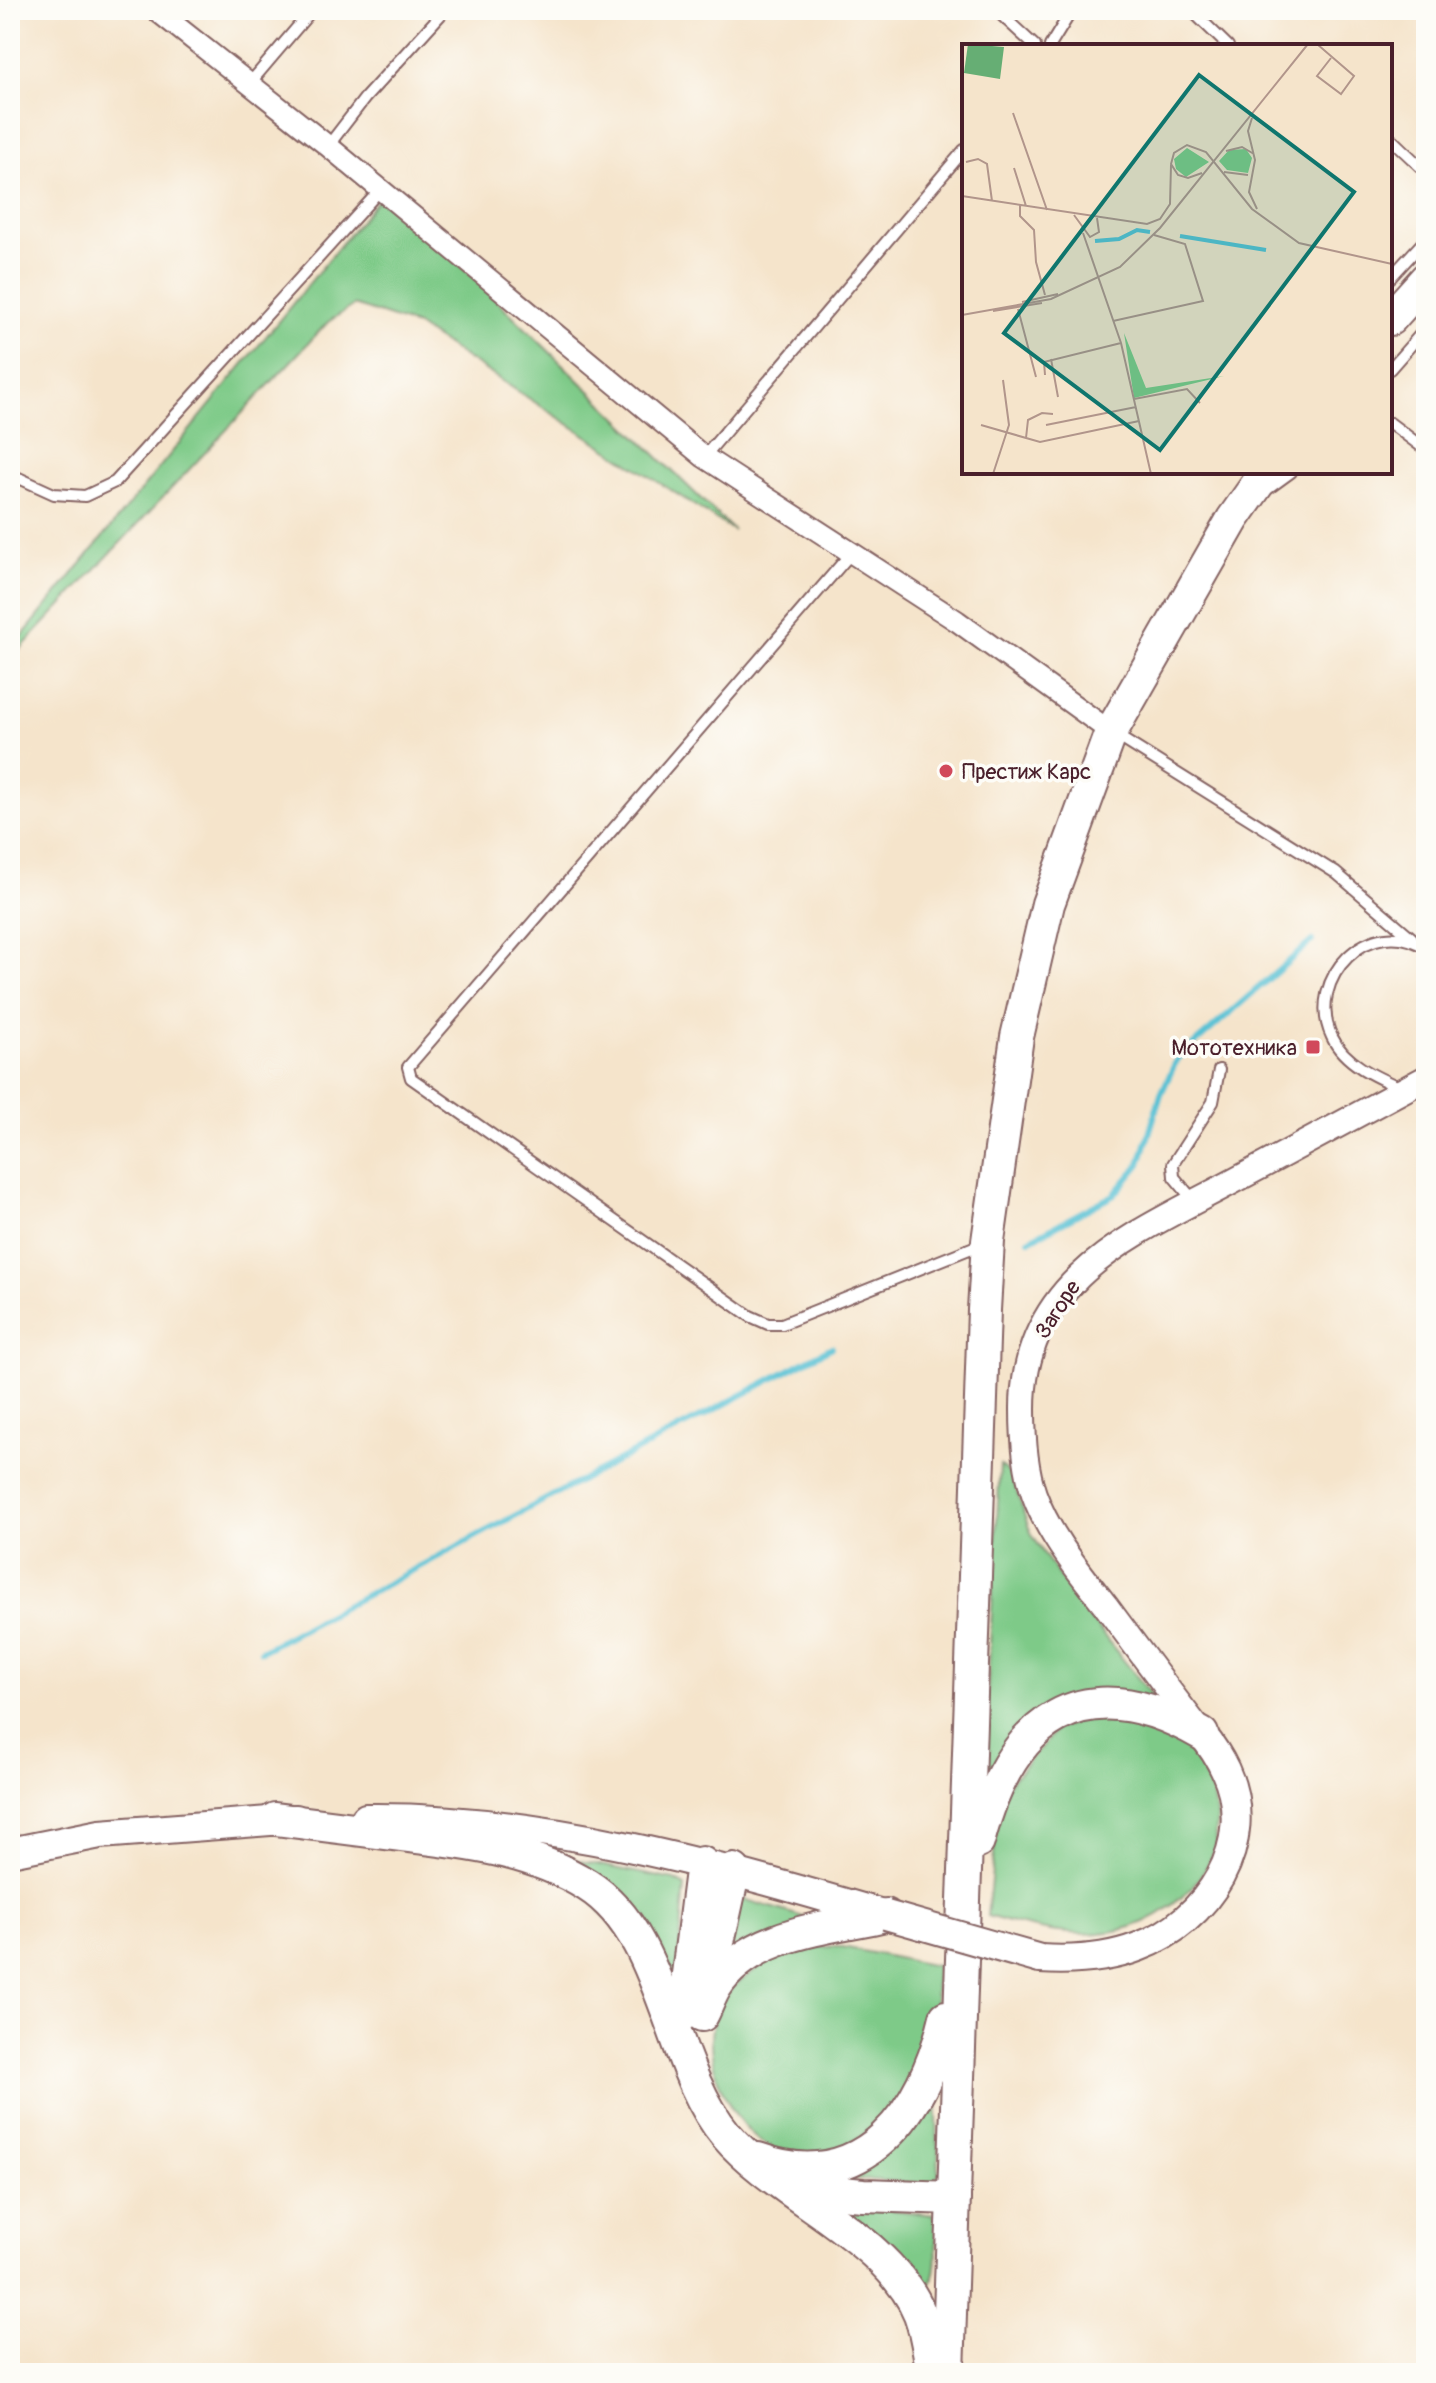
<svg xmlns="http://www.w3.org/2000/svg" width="1436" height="2383" viewBox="0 0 1436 2383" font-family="Pangolin,sans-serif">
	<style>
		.green { fill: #7eca88; stroke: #64745a; stroke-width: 2 }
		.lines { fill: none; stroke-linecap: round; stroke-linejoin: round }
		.stream { stroke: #58c1d4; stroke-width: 6 }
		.service-casing { stroke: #866463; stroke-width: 14 }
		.minor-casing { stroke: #866463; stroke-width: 24 }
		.tertiary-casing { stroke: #866463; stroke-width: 28 }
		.secondary-casing { stroke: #866463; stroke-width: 32 }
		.primary-casing { stroke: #866463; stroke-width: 36 }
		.service { stroke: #fff; stroke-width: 10 }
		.minor { stroke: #fff; stroke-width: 20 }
		.tertiary { stroke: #fff; stroke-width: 24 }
		.secondary { stroke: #fff; stroke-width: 28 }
		.primary { stroke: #fff; stroke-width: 32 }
		.secondary-bridge-casing { stroke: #866463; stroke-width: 32; stroke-linecap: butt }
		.secondary-bridge { stroke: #fff; stroke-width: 28 }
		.poi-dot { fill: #d1495b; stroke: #fdfcf7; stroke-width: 3 }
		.labels { text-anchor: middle; stroke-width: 7; stroke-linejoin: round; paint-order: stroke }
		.poi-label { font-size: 22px; fill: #4a1f2b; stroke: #fdfcf7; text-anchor: start }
		.street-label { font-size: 22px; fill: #4a1f2b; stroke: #fdfcf7 }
		.inset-river { fill: none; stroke: #58c1d4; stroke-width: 4 }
		.inset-road { fill: none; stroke: #b1958b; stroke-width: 2 }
		.view { fill: #0f766e; fill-opacity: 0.15; stroke: #0f766e; stroke-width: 4 }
		.inset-edge { fill: none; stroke: #4a1f2b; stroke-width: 4 }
	</style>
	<rect width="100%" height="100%" fill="#fdfcf7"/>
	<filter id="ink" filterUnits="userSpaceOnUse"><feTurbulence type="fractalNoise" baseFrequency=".0125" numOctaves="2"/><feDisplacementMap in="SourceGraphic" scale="16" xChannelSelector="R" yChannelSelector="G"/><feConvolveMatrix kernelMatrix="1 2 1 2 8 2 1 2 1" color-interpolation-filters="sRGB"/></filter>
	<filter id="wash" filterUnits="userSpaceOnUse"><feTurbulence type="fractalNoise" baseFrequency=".006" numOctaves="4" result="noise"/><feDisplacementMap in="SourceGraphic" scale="32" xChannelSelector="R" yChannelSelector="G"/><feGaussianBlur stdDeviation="1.8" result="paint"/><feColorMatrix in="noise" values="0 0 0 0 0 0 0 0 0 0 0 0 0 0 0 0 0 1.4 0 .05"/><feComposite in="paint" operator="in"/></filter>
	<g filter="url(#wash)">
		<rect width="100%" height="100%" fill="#f5e4cb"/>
		<g class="green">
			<path d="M382,194L415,221L734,531L417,326L354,305L328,322L10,660V651Z"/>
			<path d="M1000,1465C1020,1479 1020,1515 1033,1536C1067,1594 1112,1645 1154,1698L1102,1693L991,1778L983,1772Z"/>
			<path d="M1087,1719C1108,1719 1133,1718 1153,1726C1197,1744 1220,1788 1216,1833C1216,1839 1216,1846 1214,1851C1200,1887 1167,1915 1131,1927C1084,1942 1033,1929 987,1916L999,1810L1008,1784L1057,1729Z"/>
			<path d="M551,1855L674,1880L685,1886L674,2008L666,1986Z"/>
			<path d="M740,1898L817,1921L721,1969Z"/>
			<path d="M803,1947H843L936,1966C935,2002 937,2040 920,2074C912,2088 895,2102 884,2115C869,2132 852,2146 830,2154C825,2156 818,2155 812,2155C797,2156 779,2153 766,2145C723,2117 691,2039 726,1995C747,1970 774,1959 803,1947Z"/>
			<path d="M936,2088L939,2174L932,2184L829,2177Z"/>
			<path d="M828,2202L934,2215C935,2236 943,2274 926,2290L919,2285Z"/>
		</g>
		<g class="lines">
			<g class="stream">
				<path d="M1029,1240L1114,1195L1140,1164L1161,1094L1177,1059L1312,941"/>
				<path d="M261,1651L832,1347"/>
			</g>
		</g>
	</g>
	<g filter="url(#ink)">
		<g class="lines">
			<g class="service-casing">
				<g id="service">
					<path d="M996,10L1035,46"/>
					<path d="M1191,10L1228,46"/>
					<path d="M1050,46L1072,10"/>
					<path d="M250,83L312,10"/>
					<path d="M1390,138L1426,172"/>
					<path d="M328,146L365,98L445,10"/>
					<path d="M1390,278L1426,239"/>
					<path d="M1390,369L1426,328"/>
					<path d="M1390,423L1426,450"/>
					<path d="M704,457L964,150"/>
					<path d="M10,474L54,494L85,496L115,482L381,189"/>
					<path d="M1269,488L1291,472"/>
					<path d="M852,552L408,1067L411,1078L750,1316L768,1324H782L984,1243"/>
					<path d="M1114,734L1336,873L1412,938"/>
					<path d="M1401,1088C1376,1077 1344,1063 1332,1037C1304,979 1371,911 1426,948"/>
					<path d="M1194,1201L1174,1177L1173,1164L1213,1102L1219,1070"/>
				</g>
			</g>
			<g class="minor-casing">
				<path id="minor" d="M156,10L328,146L704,457L957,621L1111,732"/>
			</g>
			<g class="tertiary-casing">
				<path id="tertiary" d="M1201,1732C1168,1690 1137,1648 1106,1606C1079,1571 1049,1536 1034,1494C1025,1468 1023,1438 1023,1410C1022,1278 1135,1234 1234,1181C1298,1147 1362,1112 1426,1078"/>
			</g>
			<g class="secondary-casing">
				<g id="secondary">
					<path d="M366,1818C544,1816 716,1865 886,1915"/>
					<path d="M10,1852L100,1834L296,1819"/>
					<path d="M1040,1959C1073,1961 1107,1959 1138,1947C1207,1922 1259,1843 1225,1770C1219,1757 1211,1745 1202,1734"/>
				</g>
			</g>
			<g class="primary-casing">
				<g id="primary">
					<path d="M1390,319L1426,279"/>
					<path d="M275,1819C320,1825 364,1830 408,1836C471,1844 531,1850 587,1885C666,1934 667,2064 726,2135C779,2197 889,2237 920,2314C927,2333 929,2353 933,2373"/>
					<path d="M978,1842C1010,1719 1082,1665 1202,1734"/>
					<path d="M706,1996L734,1870"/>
					<path d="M683,2014L702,1863"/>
					<path d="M702,2015C707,2006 710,1995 716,1986C751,1932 829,1928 886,1915"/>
					<path d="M758,2159C865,2198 925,2109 946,2017"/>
					<path d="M788,2188L863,2195L954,2198"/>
					<path d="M948,2373L984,1310L988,1241L1017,1037L1048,904L1111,732L1233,519L1266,472"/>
				</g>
			</g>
			<use href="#service" class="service"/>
			<use href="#minor" class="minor"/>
			<use href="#tertiary" class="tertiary"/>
			<use href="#secondary" class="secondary"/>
			<use href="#primary" class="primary"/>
			<g class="secondary-bridge-casing">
				<path id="secondary-bridge" d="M886,1915L1040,1959"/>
			</g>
			<use href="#secondary-bridge" class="secondary-bridge"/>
		</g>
	</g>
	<g class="poi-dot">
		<circle cx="946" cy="771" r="8"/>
		<rect x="1305" y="1039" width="16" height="16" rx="4"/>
	</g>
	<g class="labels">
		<g class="poi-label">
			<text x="962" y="779">Престиж Карс</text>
			<text x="1297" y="1055" text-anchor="end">Мототехника</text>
		</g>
		<g class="street-label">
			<text transform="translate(1057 1309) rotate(-57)" y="8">Загоре</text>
		</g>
	</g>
	<g transform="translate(962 44)">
		<rect width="430" height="430" fill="#f5e4cb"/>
		<path d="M225,104L247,118L224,133L214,125L212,115ZM284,105L290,114L286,129L265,126L257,117L267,106ZM162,289L184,344L262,332L172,354Z" fill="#7eca88"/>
		<path d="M6,0L42,3L38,35L2,29Z" fill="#66ae74"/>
		<path class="inset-river" d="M218,192L304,206M133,197L157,195L175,186L188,188"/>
		<path class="inset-road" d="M355,0L392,32L379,50L355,32L369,14M51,69L85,166M290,74L286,87L293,116L287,148L295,165M264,107L280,103L292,110M4,118L16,115L25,120L30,157M52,124L64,162M262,128L286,131M240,129L226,134L216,131L209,120L212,109L225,101L244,108L290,165L337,199L430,220M0,152L185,180L198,175L208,160L209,121M58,161V172L72,186L74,218L83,251M112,171L128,193L137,188L135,174M121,189L159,299L189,430M60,258L96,250M56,265L74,333M31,267L80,259M0,271L89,255L158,223L198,184L346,0M151,277L241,257L223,200L192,191M89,315L96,353M83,331L82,318L159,299M172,355L225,345L238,359M19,381L78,398L177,377M84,381L174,363M64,394L66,376L80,369L91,370M31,430L47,381L41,336"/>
		<path class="view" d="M237,31L392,148L198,406L42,289Z"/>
		<rect width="430" height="430" class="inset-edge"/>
	</g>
	<rect width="1436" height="2383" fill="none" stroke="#fdfcf7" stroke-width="40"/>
</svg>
